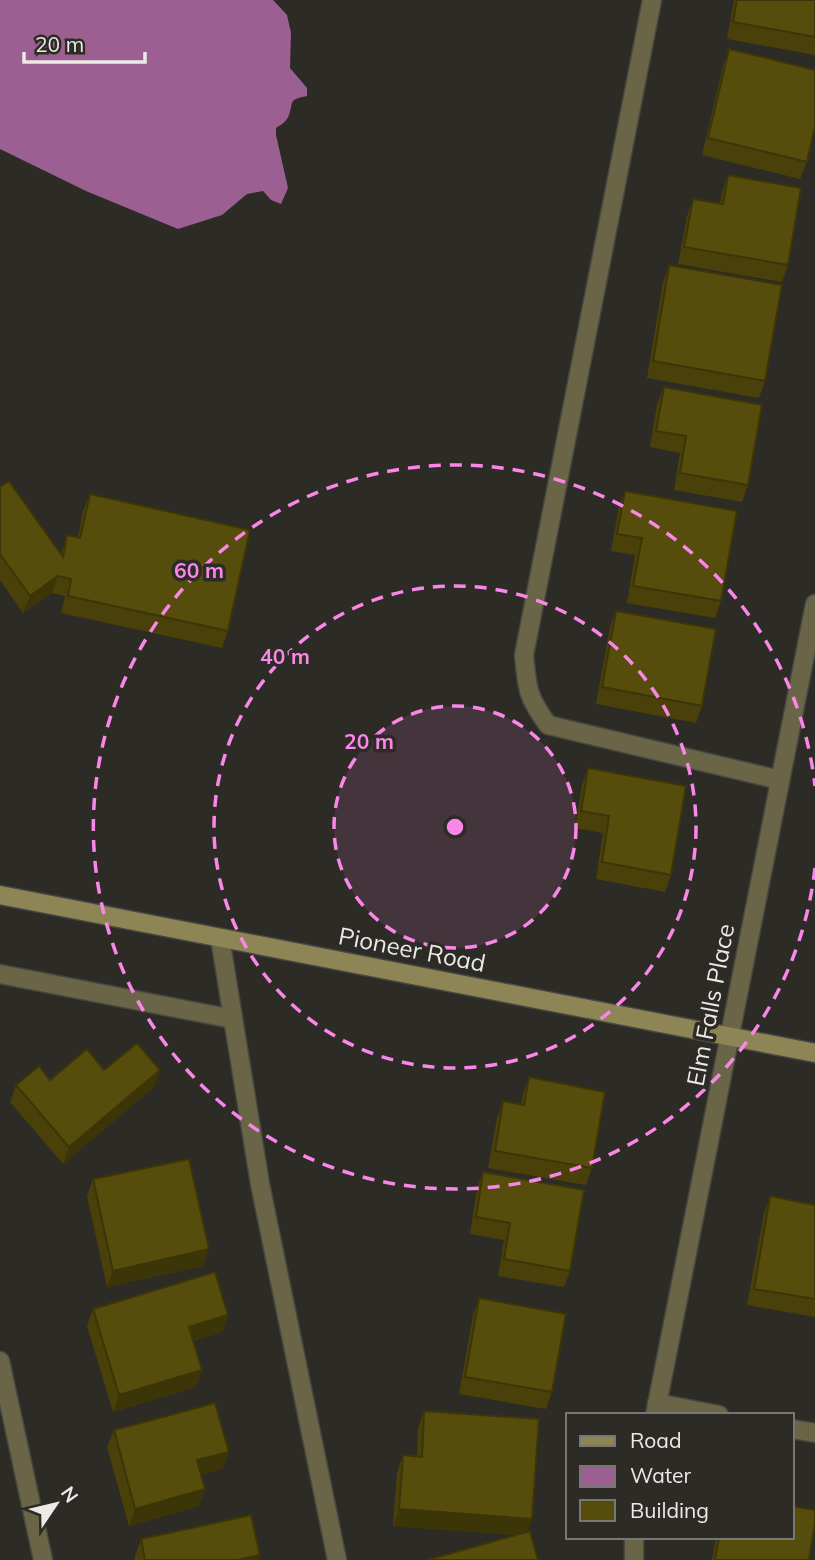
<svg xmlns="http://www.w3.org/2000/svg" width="815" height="1560" viewBox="0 0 815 1560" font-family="Mulish,sans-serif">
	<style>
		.water { fill: #9b6091 }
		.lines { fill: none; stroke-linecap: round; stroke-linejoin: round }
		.service-casing { stroke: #474641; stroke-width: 21 }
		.minor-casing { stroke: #474641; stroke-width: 21 }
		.secondary-casing { stroke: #474641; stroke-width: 21 }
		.service { stroke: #6a6547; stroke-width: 18 }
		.minor { stroke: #6a6547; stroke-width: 18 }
		.secondary { stroke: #8d8555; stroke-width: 18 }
		.wall { fill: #4a410a }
		.shaded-wall { fill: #3c3508 }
		.building { fill: #564c0c; stroke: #3c3508; stroke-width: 2 }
		.ring { fill: none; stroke: #fa87e8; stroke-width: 3.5; stroke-dasharray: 12 9 }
		.labels { text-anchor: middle; stroke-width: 7; stroke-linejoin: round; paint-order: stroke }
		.street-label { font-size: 24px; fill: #ebeae7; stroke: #2c2b26 }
		.centre { fill: #fa87e8; stroke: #2c2b26; stroke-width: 3.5 }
		.ring-label { font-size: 21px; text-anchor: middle; font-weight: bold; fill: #fa87e8; stroke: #2c2b26; stroke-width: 7; stroke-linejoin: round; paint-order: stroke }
	</style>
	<rect width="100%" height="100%" fill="#2c2b26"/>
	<path class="water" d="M0,0H273L287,15L291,33L290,68L307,88V96C288,100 294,100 289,115C287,121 281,125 276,128V135L288,188L281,204L271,200L263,191L247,194L222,215L178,229L86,191L0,149Z"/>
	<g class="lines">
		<g class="service-casing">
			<g id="service">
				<path d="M652,0L524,655C527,689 528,698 548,725L780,780"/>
				<path d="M220,938L260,1184L337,1560"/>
				<path d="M0,974L233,1019"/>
			</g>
		</g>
		<g class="minor-casing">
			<g id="minor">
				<path d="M0,1361L43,1560"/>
				<path d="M657,1403L719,1415"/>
				<path d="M655,1415L815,604"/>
				<path d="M792,1429L815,1433"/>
				<path d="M634,1537V1560"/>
			</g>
		</g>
		<g class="secondary-casing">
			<path id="secondary" d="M0,895L815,1053"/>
		</g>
		<use href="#service" class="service"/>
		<use href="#minor" class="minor"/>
		<use href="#secondary" class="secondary"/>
	</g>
	<g class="wall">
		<path d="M734,0H815V55L727,39Z"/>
		<path d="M729,49L807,162L800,179L702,155L723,66Z"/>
		<path d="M728,175L788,265L782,282L678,264L687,216L693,199L720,203L722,192Z"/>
		<path d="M669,265L765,381L759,398L647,378L663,282Z"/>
		<path d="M664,387L748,485L742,502L674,490L680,453L650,447L657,404Z"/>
		<path d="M0,487L61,554L67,535L78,537L83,511L90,494L228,631L222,648L61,613L65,596L52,593L23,613L0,580Z"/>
		<path d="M625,491L721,601L715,618L627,603L635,555L611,551L619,507Z"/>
		<path d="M616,611L702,706L696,723L596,704L610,627Z"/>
		<path d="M588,768L671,875L665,892L596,879L603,833L575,828L582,785Z"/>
		<path d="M104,1070H160L154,1087L63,1164L10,1102L16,1085Z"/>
		<path d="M529,1077L592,1168L586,1185L488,1168L497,1118L503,1101L521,1105L523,1094Z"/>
		<path d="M483,1172L570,1271L564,1287L498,1276L504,1240L470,1234L477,1189Z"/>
		<path d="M93,1179L203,1266L107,1287L87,1196Z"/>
		<path d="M770,1196L815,1205V1317L747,1305L764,1213Z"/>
		<path d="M479,1298L552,1392L546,1409L459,1394L473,1315Z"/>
		<path d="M93,1309L228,1315L222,1332L193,1341L202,1370L196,1387L113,1412L87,1326Z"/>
		<path d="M424,1411L532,1519L527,1532L516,1535L393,1526L397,1472L403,1455L417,1456L418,1428Z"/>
		<path d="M114,1430L223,1469L201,1474L205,1489L199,1506L129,1526L107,1447Z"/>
		<path d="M716,1537H792L809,1560H712Z"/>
		<path d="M141,1539L260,1555L258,1560H135V1556Z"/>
	</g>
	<g class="shaded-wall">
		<path d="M58,576L52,593L23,613L30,596Z"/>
		<path d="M160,1070L154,1087L63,1164L69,1147Z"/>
		<path d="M209,1249L203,1266L107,1287L113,1271Z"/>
		<path d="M228,1315L222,1332L183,1344L189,1327Z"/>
		<path d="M202,1370L196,1387L113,1412L119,1395Z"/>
		<path d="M229,1452L223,1469L191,1477L197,1460Z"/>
		<path d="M205,1489L199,1506L129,1526L135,1509Z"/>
		<path d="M399,1509L532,1519L526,1536L393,1526Z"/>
		<path d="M260,1555L258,1560H237Z"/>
	</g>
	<g class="building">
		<path d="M737,0H815V37L733,22Z"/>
		<path d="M729,49L815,70V126L807,162L708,138Z"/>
		<path d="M728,175L801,188L788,265L684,247L693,199L723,204Z"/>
		<path d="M669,265L782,285L765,381L653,361Z"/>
		<path d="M664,387L762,405L748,485L680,473L686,436L656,431Z"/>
		<path d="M9,481L63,557L67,535L80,538L90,494L250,530L228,631L68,596L71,579L58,576L30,596L0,554V487Z"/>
		<path d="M625,491L737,511L721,601L633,586L642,538L617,534Z"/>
		<path d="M616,611L716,629L702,706L602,687Z"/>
		<path d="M588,768L686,786L671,875L602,862L609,816L581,811Z"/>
		<path d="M137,1043L160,1070L69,1147L16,1085L39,1066L50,1080L87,1049L104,1070Z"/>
		<path d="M529,1077L605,1092L592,1168L495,1151L503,1101L524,1105Z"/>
		<path d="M189,1159L209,1249L113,1271L93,1179Z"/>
		<path d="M483,1172L584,1190L570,1271L504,1259L510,1223L476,1217Z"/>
		<path d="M770,1196L815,1205V1299L754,1289Z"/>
		<path d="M215,1272L228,1315L189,1327L202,1370L119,1395L93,1309Z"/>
		<path d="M479,1298L566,1314L552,1392L465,1377Z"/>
		<path d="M215,1403L229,1452L197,1460L205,1489L135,1509L114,1430Z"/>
		<path d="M424,1411L539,1419L532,1519L399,1509L403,1455L422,1457Z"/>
		<path d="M792,1506L815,1510V1523L809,1560H715L719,1537H792Z"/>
		<path d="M251,1515L260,1555L237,1560H145L141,1539Z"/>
		<path d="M530,1531L538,1560H427Z"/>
	</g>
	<circle cx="455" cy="827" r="121" fill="#fa87e8" fill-opacity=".12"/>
	<g class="ring">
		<circle cx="455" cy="827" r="121"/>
		<circle cx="455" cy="827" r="241"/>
		<path d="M815 868A362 362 0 1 1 815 786"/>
	</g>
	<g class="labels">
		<g class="street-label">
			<text transform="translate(412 950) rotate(11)" y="8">Pioneer Road</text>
			<text transform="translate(711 1005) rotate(-79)" y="8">Elm Falls Place</text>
		</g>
	</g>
	<circle cx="455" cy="827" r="10" class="centre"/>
	<g class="ring-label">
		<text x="199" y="578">60 m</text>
		<text x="285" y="664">40 m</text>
		<text x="369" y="749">20 m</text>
	</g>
	<rect x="566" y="1413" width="228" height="126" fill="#2c2b26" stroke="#787773" stroke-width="2"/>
	<rect x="580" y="1436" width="35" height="10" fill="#8d8555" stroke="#787773" stroke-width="2"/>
	<text x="630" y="1448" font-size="21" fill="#ebeae7">Road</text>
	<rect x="580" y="1466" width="35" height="21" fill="#9b6091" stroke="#787773" stroke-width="2"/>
	<text x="630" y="1483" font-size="21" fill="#ebeae7">Water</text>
	<rect x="580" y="1500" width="35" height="21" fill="#564c0c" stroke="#787773" stroke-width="2"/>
	<text x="630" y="1518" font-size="21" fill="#ebeae7">Building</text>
	<g transform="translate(56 1504) rotate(55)" stroke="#2c2b26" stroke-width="5" paint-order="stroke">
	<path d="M0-5L12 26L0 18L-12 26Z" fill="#ebeae7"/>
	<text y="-10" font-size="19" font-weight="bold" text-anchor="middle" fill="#ebeae7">N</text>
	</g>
	<path d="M24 52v10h121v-10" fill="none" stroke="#ebeae7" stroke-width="3.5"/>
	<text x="35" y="52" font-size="21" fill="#ebeae7" stroke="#2c2b26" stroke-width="5" paint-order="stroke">20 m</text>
</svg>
